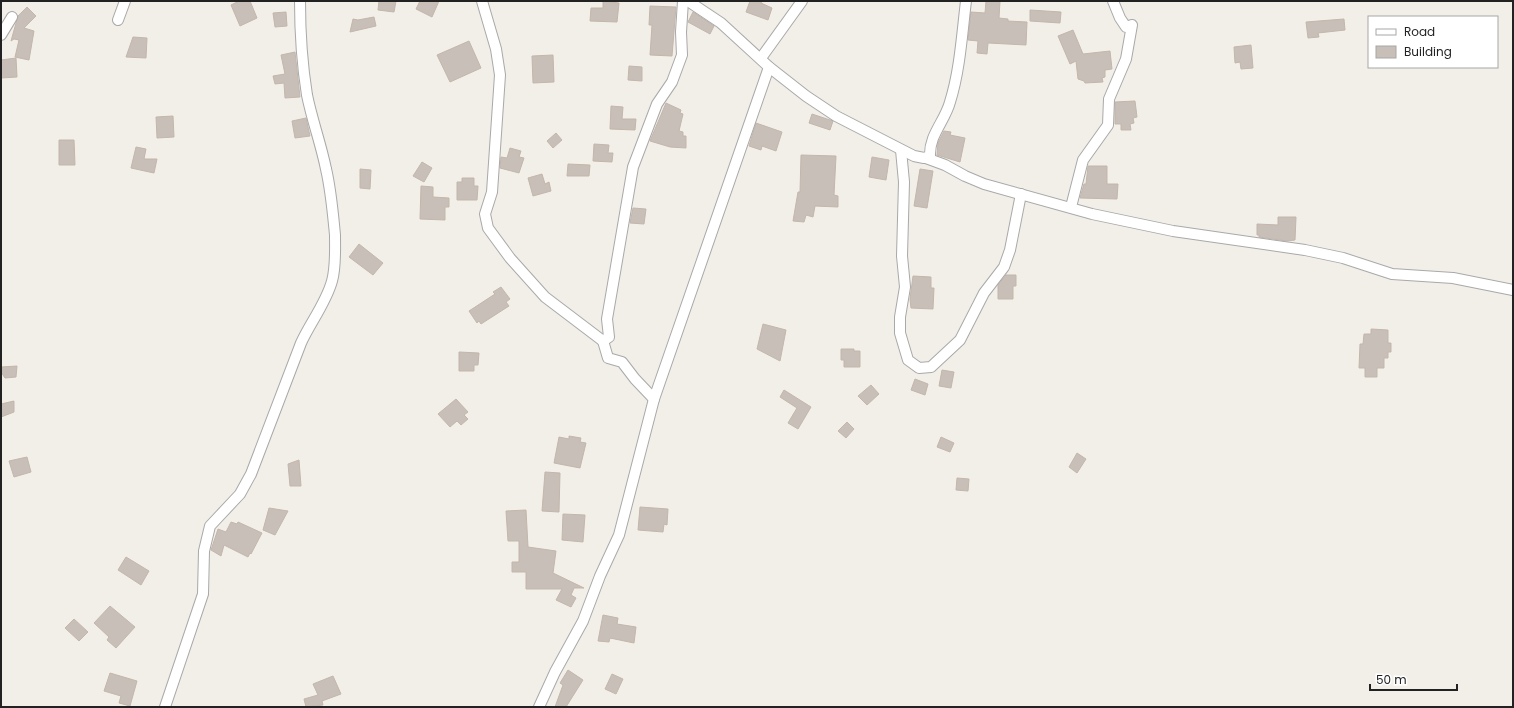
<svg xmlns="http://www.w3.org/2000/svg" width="1514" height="708" viewBox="0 0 1514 708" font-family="Poppins,sans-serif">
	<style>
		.building { fill: #c7bfb8; stroke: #c4b6ab }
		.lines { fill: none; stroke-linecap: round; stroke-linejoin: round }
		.minor-casing { stroke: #a9a9a9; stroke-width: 12 }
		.minor { stroke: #fff; stroke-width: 10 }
	</style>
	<rect width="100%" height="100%" fill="#f2efe9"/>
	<g class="building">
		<path d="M239,1H250L257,18L240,26L231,5Z"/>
		<path d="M379,1H396L394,12L378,10Z"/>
		<path d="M420,1H439L432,17L416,9Z"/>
		<path d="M603,1L619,3L617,22L590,21L591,8H603Z"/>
		<path d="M750,1H762L761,3L772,8L768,20L746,12Z"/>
		<path d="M986,1H1000L999,18L1008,19V21L1027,22L1026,45L988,43L987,54L977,53L978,41L968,40L971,12L985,13Z"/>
		<path d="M650,6L676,7L672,56L650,55L652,25H649Z"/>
		<path d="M27,7L36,16L24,28L34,31L29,60L15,57L19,40L14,39L11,41L18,16Z"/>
		<path d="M1030,10L1061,12L1060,23L1030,21Z"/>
		<path d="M286,12L287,26L275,27L273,13Z"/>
		<path d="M693,12L714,26L710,34L688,22Z"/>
		<path d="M374,17L376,26L350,32L353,19L358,20Z"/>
		<path d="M1344,19L1345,30L1318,33L1319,37L1308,38L1306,22Z"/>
		<path d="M1073,30L1083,54L1110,51L1112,69L1105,70V77L1102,78L1103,82L1085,83L1084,81L1078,79L1076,61L1070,64L1058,36Z"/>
		<path d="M133,37L147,38L146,58L126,57Z"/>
		<path d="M469,41L481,68L450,82L437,55Z"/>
		<path d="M1251,45L1253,68L1241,69L1240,62L1235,63L1234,47Z"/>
		<path d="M295,52L300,97L285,98L284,83L275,84L273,76L285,74L281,55Z"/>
		<path d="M553,55L554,82L533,83L532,56Z"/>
		<path d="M16,58L17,77L1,78V60Z"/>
		<path d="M629,66L642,67V81L628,80Z"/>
		<path d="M1135,101L1137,117L1133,118L1134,123L1130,124L1131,130H1121V124H1115V102Z"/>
		<path d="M666,103L681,110L680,113L683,114L679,131L683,132V136H686V148L670,147L650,141Z"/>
		<path d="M611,106L623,107L622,119H636L635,130L610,129Z"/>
		<path d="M812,114L833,121L830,130L809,123Z"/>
		<path d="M173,116L174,137L157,138L156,117Z"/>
		<path d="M306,118L310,136L295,138L292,121Z"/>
		<path d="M756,123L782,132L776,151L762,146L761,150L749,146Z"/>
		<path d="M944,131L951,132L950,135L965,138L960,162L937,155L938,143Z"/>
		<path d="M556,133L562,140L553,148L547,141Z"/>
		<path d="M59,140H74L75,165H59Z"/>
		<path d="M594,144L609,145L608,153H613L612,162L593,161Z"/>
		<path d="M136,147L146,149L144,159H157L154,173L131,168Z"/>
		<path d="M510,148L521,151L519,157L524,158L519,173L500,168L501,157L507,158Z"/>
		<path d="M801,155L836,156L834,195L838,196V207L815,206L813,217L806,215L804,222L793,221L798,192H800Z"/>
		<path d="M872,157L889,160L886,180L869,177Z"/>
		<path d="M422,162L432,168L424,182L413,176Z"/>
		<path d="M568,164L590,165L589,176H567Z"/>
		<path d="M1088,166H1107V184H1118L1117,199L1080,198L1084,184H1086Z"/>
		<path d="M360,169L371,170L370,189L360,188Z"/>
		<path d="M920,169L933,171L927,208L914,206Z"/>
		<path d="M542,174L545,184L549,182L551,191L533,196L528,178Z"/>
		<path d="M462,178H474V186H478L477,200H457V182H462Z"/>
		<path d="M421,186L433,187V197L449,198V207H445V220L420,219Z"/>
		<path d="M633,208L646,209L644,224L630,223Z"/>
		<path d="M1278,217H1296L1295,240L1287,241L1259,237V235H1257V224L1278,225Z"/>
		<path d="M359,244L383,263L373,275L349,257Z"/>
		<path d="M1006,275H1016V286H1013V299H998V285Z"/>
		<path d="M913,276L931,277V288H934L933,309L911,308L910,299Z"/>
		<path d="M501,287L510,299L506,302L509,306L481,324L479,321L477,323L469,311L495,294L493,292Z"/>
		<path d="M763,324L786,330L780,361L757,349Z"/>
		<path d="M1371,329L1388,330V343H1391V352H1388V358H1384V368H1377V377H1365V368H1359L1360,344H1363L1364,334H1371Z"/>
		<path d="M841,349H854V351H860V367H844V360H841Z"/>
		<path d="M459,352L479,353L478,365H474V371H459Z"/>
		<path d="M17,366L16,377L5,378L1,372V367Z"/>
		<path d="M942,370L954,372L951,388L939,386Z"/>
		<path d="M915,379L928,384L925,395L911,390Z"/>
		<path d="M871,385L879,394L867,405L858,396Z"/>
		<path d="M784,390L811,407L798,429L788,423L797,408L780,397Z"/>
		<path d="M456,399L468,412L464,415L468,419L461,425L457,421L450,427L438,414Z"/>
		<path d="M14,401V412L1,417V404Z"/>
		<path d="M847,422L854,429L846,438L838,431Z"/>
		<path d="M569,436L581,438L580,442L586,443L580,468L554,463L559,437L569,439Z"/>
		<path d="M941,437L954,443L950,452L937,447Z"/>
		<path d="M1077,453L1086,459L1077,473L1069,467Z"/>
		<path d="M27,457L31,472L14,477L9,461Z"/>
		<path d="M299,460L301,486H290L288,464Z"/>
		<path d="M545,472L560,473L559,512L542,511Z"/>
		<path d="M957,478L969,479L968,491L956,490Z"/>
		<path d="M640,507L668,509L667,525L664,524L663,532L638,530Z"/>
		<path d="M269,508L288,511L275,535L263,530Z"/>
		<path d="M526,510L528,547L556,551L553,573L584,588H574L571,595L576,598L571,607L556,600L562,589H526V572H512V562H519V541H508L506,511Z"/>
		<path d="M563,514L585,515L583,542L562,540Z"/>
		<path d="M231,522L237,524L238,522L262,533L251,554L250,553L248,557L224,545L221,556L211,550L218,529L226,532Z"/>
		<path d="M126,557L149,571L141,585L118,570Z"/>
		<path d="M110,606L135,627L116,648L107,640L109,637L94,623Z"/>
		<path d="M603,615L618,618L617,624L636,627L634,643L610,638L609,642L598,641Z"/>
		<path d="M74,619L88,632L79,641L65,628Z"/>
		<path d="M568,670L583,680L566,707H555L563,685L560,683Z"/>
		<path d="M110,673L137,681L130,706L119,703L121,696L104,691Z"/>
		<path d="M612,674L623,679L616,694L605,689Z"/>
		<path d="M333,676L341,694L322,701L323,705L306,707L304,699L318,695L313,684Z"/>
	</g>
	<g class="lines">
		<g class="minor-casing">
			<g id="minor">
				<path d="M482,1L496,49L500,75L492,192L485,214L488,228L510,258L545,297L603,341"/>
				<path d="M688,1L721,23L769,67L806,96L836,116L914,156L924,158L930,156C929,135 945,121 950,102C960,70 962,34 966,1"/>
				<path d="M118,20L125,1"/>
				<path d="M1,35L12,17"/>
				<path d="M761,58L802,1"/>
				<path d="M901,150L904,182L902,256L905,287L900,317V333L908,360L919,368L931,367L960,340L984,293L1004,267L1010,250L1021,194"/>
				<path d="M926,158L945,165L965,176L984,184L1092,214L1173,231L1305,250L1343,258L1392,274L1453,278L1513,290"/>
				<path d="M1071,207L1083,160L1108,125L1109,99L1126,59L1132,25L1126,27L1120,18L1113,1"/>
				<path d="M654,399L635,379L622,362L608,358L603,341L609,337L607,319L633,167L657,104L672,82L682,55L681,32L683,1"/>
				<path d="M165,707L203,594L204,551L210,526L240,494L251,474L301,343C310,323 326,303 332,281C336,267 335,250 335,235C333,214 331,190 326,169C321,144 312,120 307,95C302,64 300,32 300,1"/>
				<path d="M539,707L555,672L583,621L600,576L619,535L654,399L769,67"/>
			</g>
		</g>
		<use href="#minor" class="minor"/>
	</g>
	<rect width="1514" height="708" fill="none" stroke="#222222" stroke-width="4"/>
	<rect x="1368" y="16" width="130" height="52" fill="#ffffff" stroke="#a7a7a7"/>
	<rect x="1376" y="29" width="20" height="6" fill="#ffffff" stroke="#a7a7a7"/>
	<text x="1404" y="36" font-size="12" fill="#222222">Road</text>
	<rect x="1376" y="46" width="20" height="12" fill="#c7bfb8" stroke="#a7a7a7"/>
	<text x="1404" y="56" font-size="12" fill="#222222">Building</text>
	<path d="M1370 684v6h87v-6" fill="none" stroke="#222222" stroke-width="2"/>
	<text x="1376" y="684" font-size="12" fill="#222222" stroke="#ffffff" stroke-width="3" paint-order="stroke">50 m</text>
</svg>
